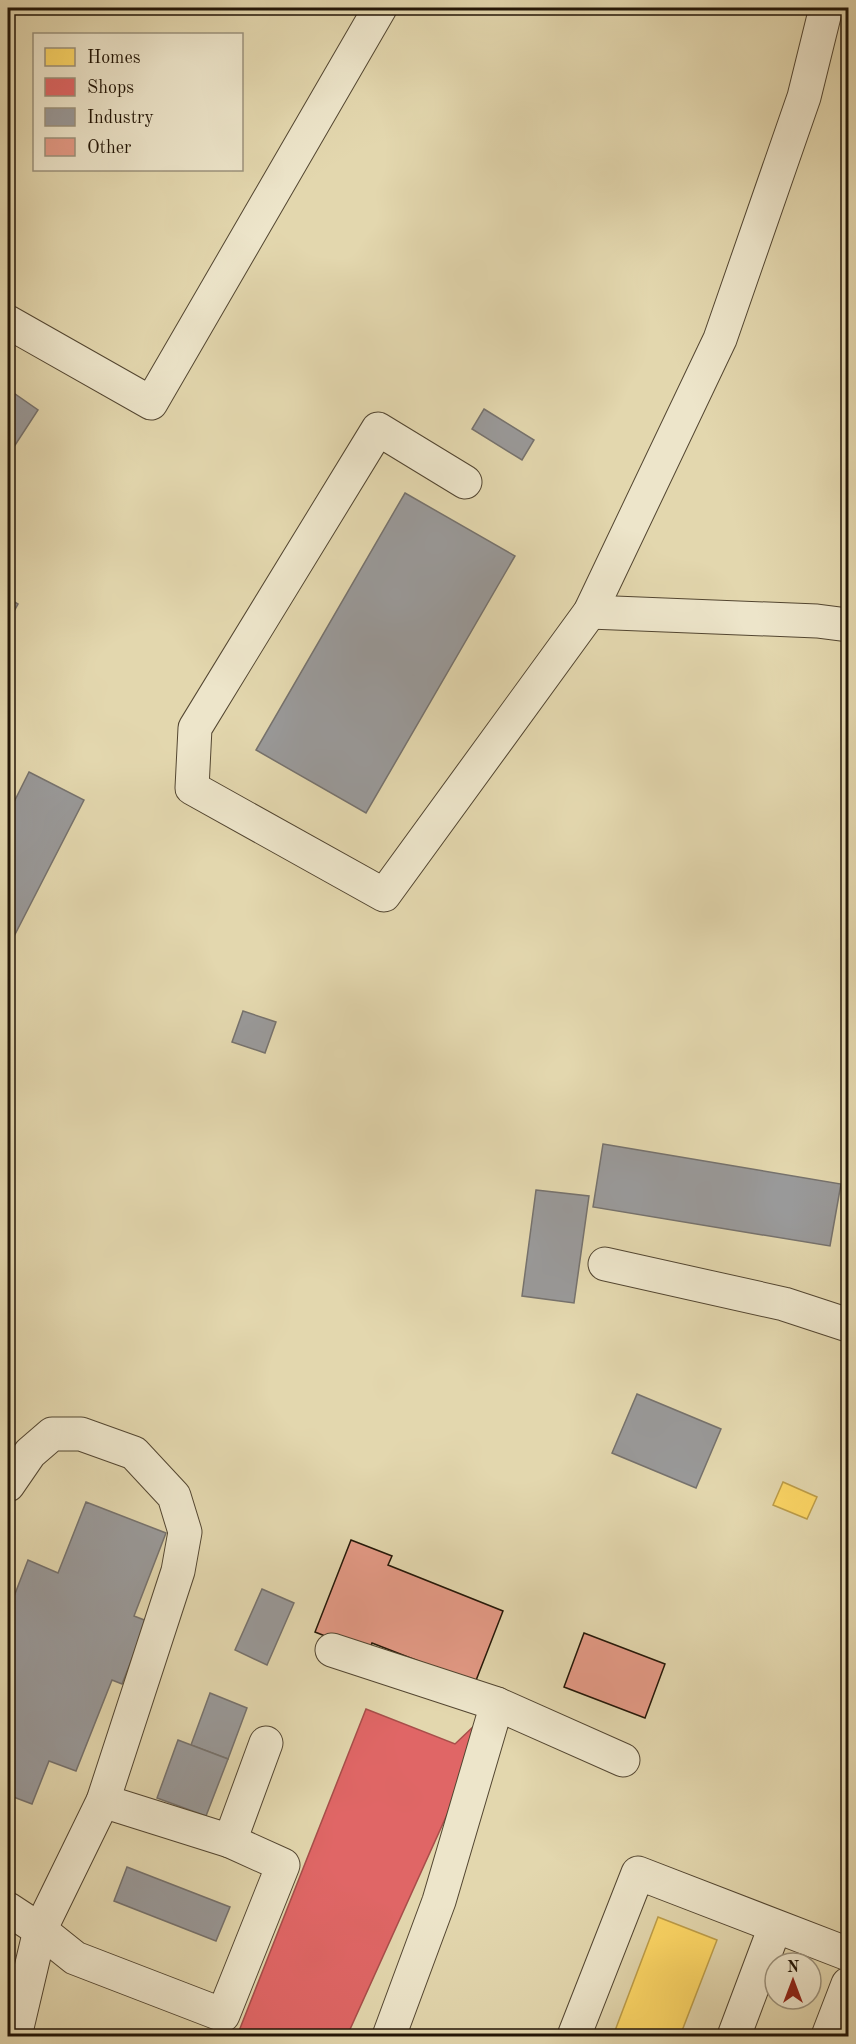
<svg xmlns="http://www.w3.org/2000/svg" width="856" height="2044" viewBox="0 0 856 2044" font-family="'Old Standard TT',serif">
	<style>
		.homes { fill: #ffd966; stroke: #bd9e4a; stroke-width: 1.5 }
		.shops { fill: #e06666; stroke: #a74e4a; stroke-width: 1.5 }
		.industry { fill: #999; stroke: #76726d; stroke-width: 1.5 }
		.building { fill: #e49a86; stroke: #231607; stroke-width: 1.5 }
		.lines { fill: none; stroke-linecap: round; stroke-linejoin: round }
		.minor-casing { stroke: #534631; stroke-width: 35 }
		.minor { stroke: #ede5ca; stroke-width: 33 }
	</style>
	<rect width="100%" height="100%" fill="#e3d7ae"/>
	<filter id="stains"><feTurbulence type="fractalNoise" baseFrequency=".00333" numOctaves="4"/><feColorMatrix values="0 0 0 0 .2 0 0 0 0 .09 0 0 0 0 .02 0 0 0 .5 -.17"/></filter>
	<radialGradient id="worn" r=".72"><stop offset=".6" stop-color="#630" stop-opacity="0"/><stop offset="1" stop-color="#630" stop-opacity=".3"/></radialGradient>
	<g class="homes">
		<path d="M783,1482L817,1497L807,1519L773,1505Z"/>
		<path d="M658,1917L717,1940L680,2036H613Z"/>
	</g>
	<path class="shops" d="M497,1704L347,2036H237L366,1709L455,1744Z"/>
	<g class="industry">
		<path d="M8,389L38,410L8,456Z"/>
		<path d="M484,409L534,440L522,460L472,429Z"/>
		<path d="M405,493L515,556L366,813L256,750Z"/>
		<path d="M8,598L18,604L8,622Z"/>
		<path d="M29,772L84,800L8,948V814Z"/>
		<path d="M243,1011L276,1022L265,1053L232,1042Z"/>
		<path d="M603,1144L841,1184L830,1246L593,1207Z"/>
		<path d="M536,1190L589,1196L574,1303L522,1296Z"/>
		<path d="M637,1394L721,1429L696,1488L612,1453Z"/>
		<path d="M86,1502L166,1533L134,1616L147,1621L122,1684L112,1680L76,1771L49,1761L32,1804L8,1795V1612L28,1560L58,1573Z"/>
		<path d="M262,1589L294,1603L267,1665L235,1650Z"/>
		<path d="M210,1693L247,1708L228,1759L191,1745Z"/>
		<path d="M178,1740L228,1759L206,1816L157,1798Z"/>
		<path d="M127,1867L230,1907L216,1941L114,1901Z"/>
	</g>
	<g class="building">
		<path d="M351,1540L392,1556L388,1565L503,1611L475,1683L372,1643L368,1653L315,1632Z"/>
		<path d="M584,1633L665,1664L645,1718L564,1687Z"/>
	</g>
	<g class="lines">
		<g class="minor-casing">
			<g id="minor">
				<path d="M8,322L151,403L380,8"/>
				<path d="M465,482L378,429L195,728L192,788L384,895L590,612L720,339L804,97L826,8"/>
				<path d="M590,612L817,621L848,625"/>
				<path d="M605,1264L784,1304L848,1325"/>
				<path d="M8,1485L30,1453L52,1434H81L134,1453L174,1496L185,1532L178,1571L103,1801L40,1930L15,2036"/>
				<path d="M332,1650L497,1704"/>
				<path d="M103,1801L230,1841L266,1743"/>
				<path d="M8,1909L40,1930L75,1958L223,2015L283,1865L230,1841"/>
				<path d="M389,2036L439,1901L497,1704L623,1760"/>
				<path d="M574,2036L638,1873L848,1954"/>
				<path d="M734,2036L775,1927"/>
				<path d="M828,2036L848,1984"/>
			</g>
		</g>
		<use href="#minor" class="minor"/>
	</g>
	<rect width="856" height="2044" fill="none" stroke="#e3d7ae" stroke-width="30"/>
	<rect x="9" y="9" width="838" height="2026" fill="none" stroke="#231607" stroke-width="3"/>
	<rect x="15" y="15" width="826" height="2014" fill="none" stroke="#231607" stroke-width="1.5"/>
	<rect x="33" y="33" width="210" height="138" fill="#ede5ca" stroke="#9c927c" stroke-width="1.5"/>
	<rect x="45" y="48" width="30" height="18" fill="#ffd966" stroke="#9c927c" stroke-width="1.5"/>
	<text x="87" y="63" font-size="18" fill="#231607">Homes</text>
	<rect x="45" y="78" width="30" height="18" fill="#e06666" stroke="#9c927c" stroke-width="1.5"/>
	<text x="87" y="93" font-size="18" fill="#231607">Shops</text>
	<rect x="45" y="108" width="30" height="18" fill="#999999" stroke="#9c927c" stroke-width="1.5"/>
	<text x="87" y="123" font-size="18" fill="#231607">Industry</text>
	<rect x="45" y="138" width="30" height="18" fill="#e49a86" stroke="#9c927c" stroke-width="1.5"/>
	<text x="87" y="153" font-size="18" fill="#231607">Other</text>
	<g transform="translate(793 1981)"><circle r="28" fill="#ede5ca" stroke="#9c927c" stroke-width="1.5"/>
	<path d="M0-4.5L10 22L0 15L-10 22Z" fill="#8f2418"/>
	<text y="-9" font-size="16" font-weight="bold" text-anchor="middle" fill="#231607">N</text>
	</g>
	<rect width="100%" height="100%" filter="url(#stains)"/>
	<rect width="100%" height="100%" fill="url(#worn)"/>
</svg>
